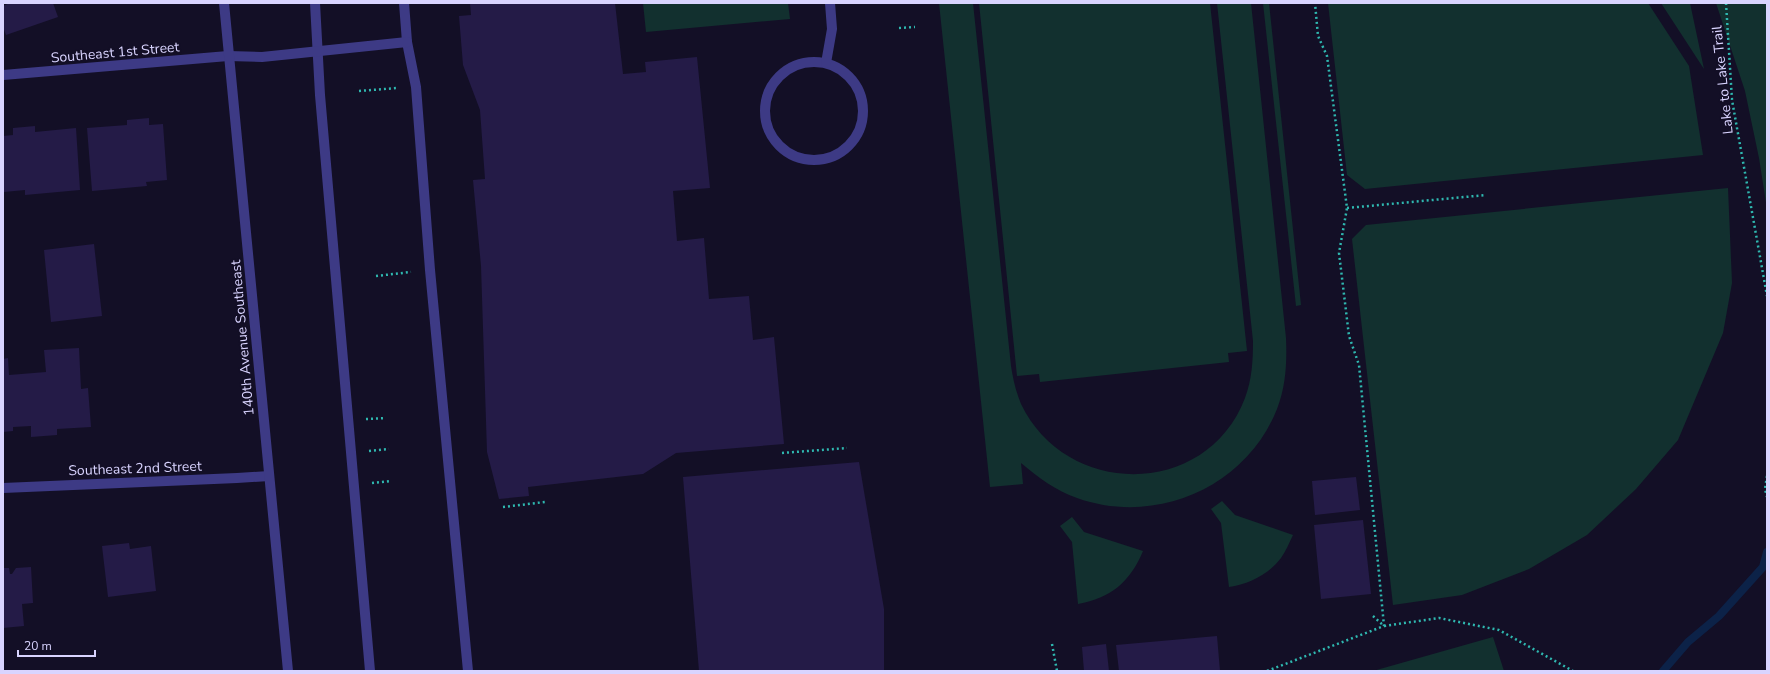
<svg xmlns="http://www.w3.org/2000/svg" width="1770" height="674" viewBox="0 0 1770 674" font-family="'Nunito Sans',sans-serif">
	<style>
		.green { fill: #12302f }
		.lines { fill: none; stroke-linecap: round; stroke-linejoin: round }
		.stream { stroke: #0c2248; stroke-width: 8 }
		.building { fill: #241b47 }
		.path { stroke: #2fb8b0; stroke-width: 2.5; stroke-dasharray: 2 3; stroke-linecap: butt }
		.service { stroke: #3d3a85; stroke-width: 10 }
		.minor { stroke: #3d3a85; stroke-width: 10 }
		.tertiary { stroke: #3d3a85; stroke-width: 10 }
		.labels { text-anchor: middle; stroke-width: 3.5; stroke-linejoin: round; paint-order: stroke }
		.street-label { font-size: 14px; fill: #d9d4ff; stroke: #130f26 }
	</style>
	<rect width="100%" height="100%" fill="#130f26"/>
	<g class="green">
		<path d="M643,3H788L790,19L646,32Z"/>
		<path d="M939,3H973L1011,366C1013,379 1016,392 1021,404C1067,499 1207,498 1245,398C1252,379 1253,361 1253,341L1217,3H1251L1286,338C1287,362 1286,386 1277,409C1246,488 1155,526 1077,498C1056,491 1038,477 1021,463L1023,484L990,487Z"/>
		<path d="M979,3H1210L1247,351L1228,353L1229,362L1040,382L1039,374L1017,376Z"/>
		<path d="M1263,3H1269L1301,305L1296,306Z"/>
		<path d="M1328,3H1648L1689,66L1703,155L1365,189L1347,175Z"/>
		<path d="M1661,3H1690L1704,69Z"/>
		<path d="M1716,3H1767V209L1759,158L1745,91Z"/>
		<path d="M1728,188L1732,283L1723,333L1678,440L1636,489L1587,535L1529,569L1462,595L1393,605L1352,239L1366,225Z"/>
		<path d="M1222,501L1235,515L1293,535C1289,543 1286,551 1281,558C1269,574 1249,584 1229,587L1221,523L1211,509Z"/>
		<path d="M1072,517L1084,532L1143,551C1130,582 1111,598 1078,604L1072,542L1060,526Z"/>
		<path d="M1493,637L1504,671H1373Z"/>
	</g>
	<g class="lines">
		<path class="stream" d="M1663,671L1688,642L1719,616L1763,567L1767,552"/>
	</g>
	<g class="building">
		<path d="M10,3H53L58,17L6,35L3,27V6Z"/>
		<path d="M470,3H615L623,74L646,72L645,62L697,57L710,188L673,191L677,241L704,238L709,299L749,296L753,340L774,337L784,444L676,453L643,474L528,487L529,496L499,499L487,452L481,266L473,180L485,179L480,110L463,65L459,16L471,15Z"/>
		<path d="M149,118V125L163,124L167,180L146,182L147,186L92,191L87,128L127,125V120Z"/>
		<path d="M35,126V132L76,128L80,190L25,195V190L4,192L3,136L13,135V128Z"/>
		<path d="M94,244L102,316L51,322L44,250Z"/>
		<path d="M79,348L81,389L88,388L91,427L57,429V435L31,437V426L13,427V431L3,432V359L8,358L9,375L46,372L44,350Z"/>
		<path d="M859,462L884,609V671H699L683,477Z"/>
		<path d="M1356,477L1360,510L1315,515L1312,481Z"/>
		<path d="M1363,520L1371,594L1321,599L1314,525Z"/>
		<path d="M129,543L130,549L151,546L156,591L108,597L102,546Z"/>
		<path d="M31,567L33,603L22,604L24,626L3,628V568H9L10,574H12L16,568Z"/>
		<path d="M1217,636L1220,671H1119L1116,645Z"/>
		<path d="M1106,644L1109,671H1084L1082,647Z"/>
	</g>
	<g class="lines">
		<g class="path">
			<path d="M1726,3L1732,100L1767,296"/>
			<path d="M899,28L915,27"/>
			<path d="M359,91L397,88"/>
			<path d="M1347,208L1486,195"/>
			<path d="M376,276L411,272"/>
			<path d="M366,419L386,418"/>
			<path d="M369,451L389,449"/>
			<path d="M782,453L847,448"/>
			<path d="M1767,476L1765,489L1767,497"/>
			<path d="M372,483L391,481"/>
			<path d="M503,507L545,502"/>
			<path d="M1373,616L1384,626L1439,618L1499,630L1573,671"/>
			<path d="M1052,644L1057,671"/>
			<path d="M1267,671L1384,626L1359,365L1349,336L1339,253L1347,208L1327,56L1318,36L1315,3"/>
		</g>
		<g class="service">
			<path d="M315,3L320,95L370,671"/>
			<path d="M404,3L407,42L416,87L430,270L468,671"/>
			<path d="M228,56L262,57L407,42"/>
			<circle cx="814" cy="111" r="49"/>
			<path d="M826,63L832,29L830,3"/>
		</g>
		<g class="minor">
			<path d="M3,75L228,56"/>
			<path d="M3,488L237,478L269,476"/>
		</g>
		<path class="tertiary" d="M224,3L288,671"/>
	</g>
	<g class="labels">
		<g class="street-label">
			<text transform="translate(115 52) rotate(-5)" y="5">Southeast 1st Street</text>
			<text transform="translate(1722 80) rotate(-96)" y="5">Lake to Lake Trail</text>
			<text transform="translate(242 338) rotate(-95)" y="5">140th Avenue Southeast</text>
			<text transform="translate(135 468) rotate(-2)" y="5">Southeast 2nd Street</text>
		</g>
	</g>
	<rect width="1770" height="674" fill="none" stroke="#d9d4ff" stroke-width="8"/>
	<path d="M18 650v6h77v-6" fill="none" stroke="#d9d4ff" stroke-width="2"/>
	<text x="24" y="650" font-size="12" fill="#d9d4ff" stroke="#130f26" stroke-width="3" paint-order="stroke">20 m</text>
</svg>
